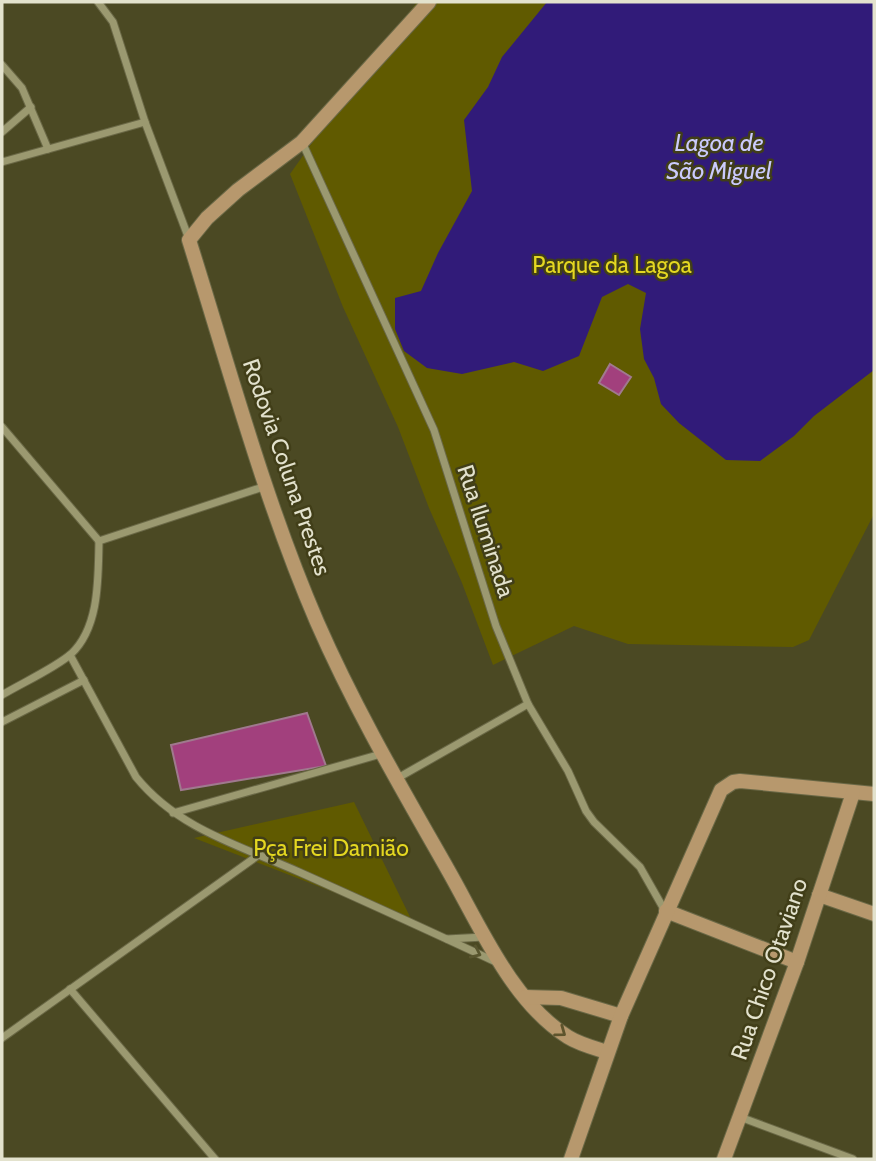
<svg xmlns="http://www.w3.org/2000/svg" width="876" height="1161" viewBox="0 0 876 1161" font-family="Cabin,sans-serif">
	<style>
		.green { fill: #605a00 }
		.water { fill: #311b79 }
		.building { fill: #a2407d; stroke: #a0798e; stroke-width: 2 }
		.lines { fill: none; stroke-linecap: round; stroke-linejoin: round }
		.street-casing { stroke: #6a6846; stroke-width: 9 }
		.secondary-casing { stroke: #6a6846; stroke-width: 16 }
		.street { stroke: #9b9970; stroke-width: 7 }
		.secondary { stroke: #b7986d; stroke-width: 14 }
		.oneway { stroke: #58552e }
		.oneway2 { stroke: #5e542d }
		.labels { text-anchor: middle; stroke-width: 5; stroke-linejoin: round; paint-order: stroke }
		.park-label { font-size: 23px; fill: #e4d721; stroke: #413e18 }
		.street-label { font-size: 23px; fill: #e3e2cd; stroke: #413e18 }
		.water-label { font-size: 24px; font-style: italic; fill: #cacafd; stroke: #413e18 }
	</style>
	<rect width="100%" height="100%" fill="#4b4923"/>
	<g class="green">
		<path d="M417,2H874V514L809,640L793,647L628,644L574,626L493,665L462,583L429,508L398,427L343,307L290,174L343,99Z"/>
		<path d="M354,802L413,923L194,838Z"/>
	</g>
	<path class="water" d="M547,2H874V370L814,416L794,436L760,461L726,460L679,423L661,404L654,378L644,359L640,329L646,293L628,284L602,297L579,356L543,371L514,362L462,374L427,368L404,351L395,329V298L421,291L438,253L472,191L464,120L488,87L502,57Z"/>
	<g class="building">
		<path d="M610,364L631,377L619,395L599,383Z"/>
		<path d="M307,713L326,766L181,790L171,745Z"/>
	</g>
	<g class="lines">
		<g class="street-casing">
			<g id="street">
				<path d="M98,2L113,22L145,122L189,239"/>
				<path d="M2,65L22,88L48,149"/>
				<path d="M2,132L31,107"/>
				<path d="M302,142L434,430L496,626L528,704L568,771L586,811L594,822L640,867L665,911"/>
				<path d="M2,162L145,122"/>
				<path d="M2,427L99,541"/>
				<path d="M70,655L136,777C178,829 241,846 299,872C366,902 432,932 498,963"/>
				<path d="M2,695C22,683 55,668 71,654C100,627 98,577 99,541L266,486"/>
				<path d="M2,722L84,680"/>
				<path d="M396,779L528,704"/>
				<path d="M173,813L381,754"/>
				<path d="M447,939L484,937"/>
				<path d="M70,989L215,1159"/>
				<path d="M2,1038L260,854"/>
				<path d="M740,1117L853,1159"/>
			</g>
		</g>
		<g class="secondary-casing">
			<g id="secondary">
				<path d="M429,2L302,142L238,190L207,218L189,240C229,367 264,499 317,622C355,709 402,789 448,870C480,926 512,1002 568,1037C579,1044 594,1048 607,1052"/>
				<path d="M819,895L874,914"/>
				<path d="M666,911L797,962"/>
				<path d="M525,997L561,998L621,1016"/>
				<path d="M571,1159L621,1016L721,790L733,782L740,781L874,794"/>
				<path d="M724,1159L797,962L853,793"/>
			</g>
		</g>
		<use href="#street" class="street"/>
		<use href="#secondary" class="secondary"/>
	</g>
	<defs><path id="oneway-chevron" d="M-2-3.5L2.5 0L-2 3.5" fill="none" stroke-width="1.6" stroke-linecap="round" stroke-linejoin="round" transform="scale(1.75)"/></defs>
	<use class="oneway" href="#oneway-chevron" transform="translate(476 953) rotate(25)"/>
	<use class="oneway2" href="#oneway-chevron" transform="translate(561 1032) rotate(36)"/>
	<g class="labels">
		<g class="park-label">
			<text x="612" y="273">Parque da Lagoa</text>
			<text x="331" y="856">Pça Frei Damião</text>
		</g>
		<g class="street-label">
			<text transform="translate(287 467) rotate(71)" y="8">Rodovia Coluna Prestes</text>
			<text transform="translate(486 531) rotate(72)" y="8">Rua Iluminada</text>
			<text transform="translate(769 969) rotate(-71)" y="8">Rua Chico Otaviano</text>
		</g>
		<g class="water-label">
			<text x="719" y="151">Lagoa de<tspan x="719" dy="28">São Miguel</tspan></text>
		</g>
	</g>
	<rect width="876" height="1161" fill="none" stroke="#e3e2cd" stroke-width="7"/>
</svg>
